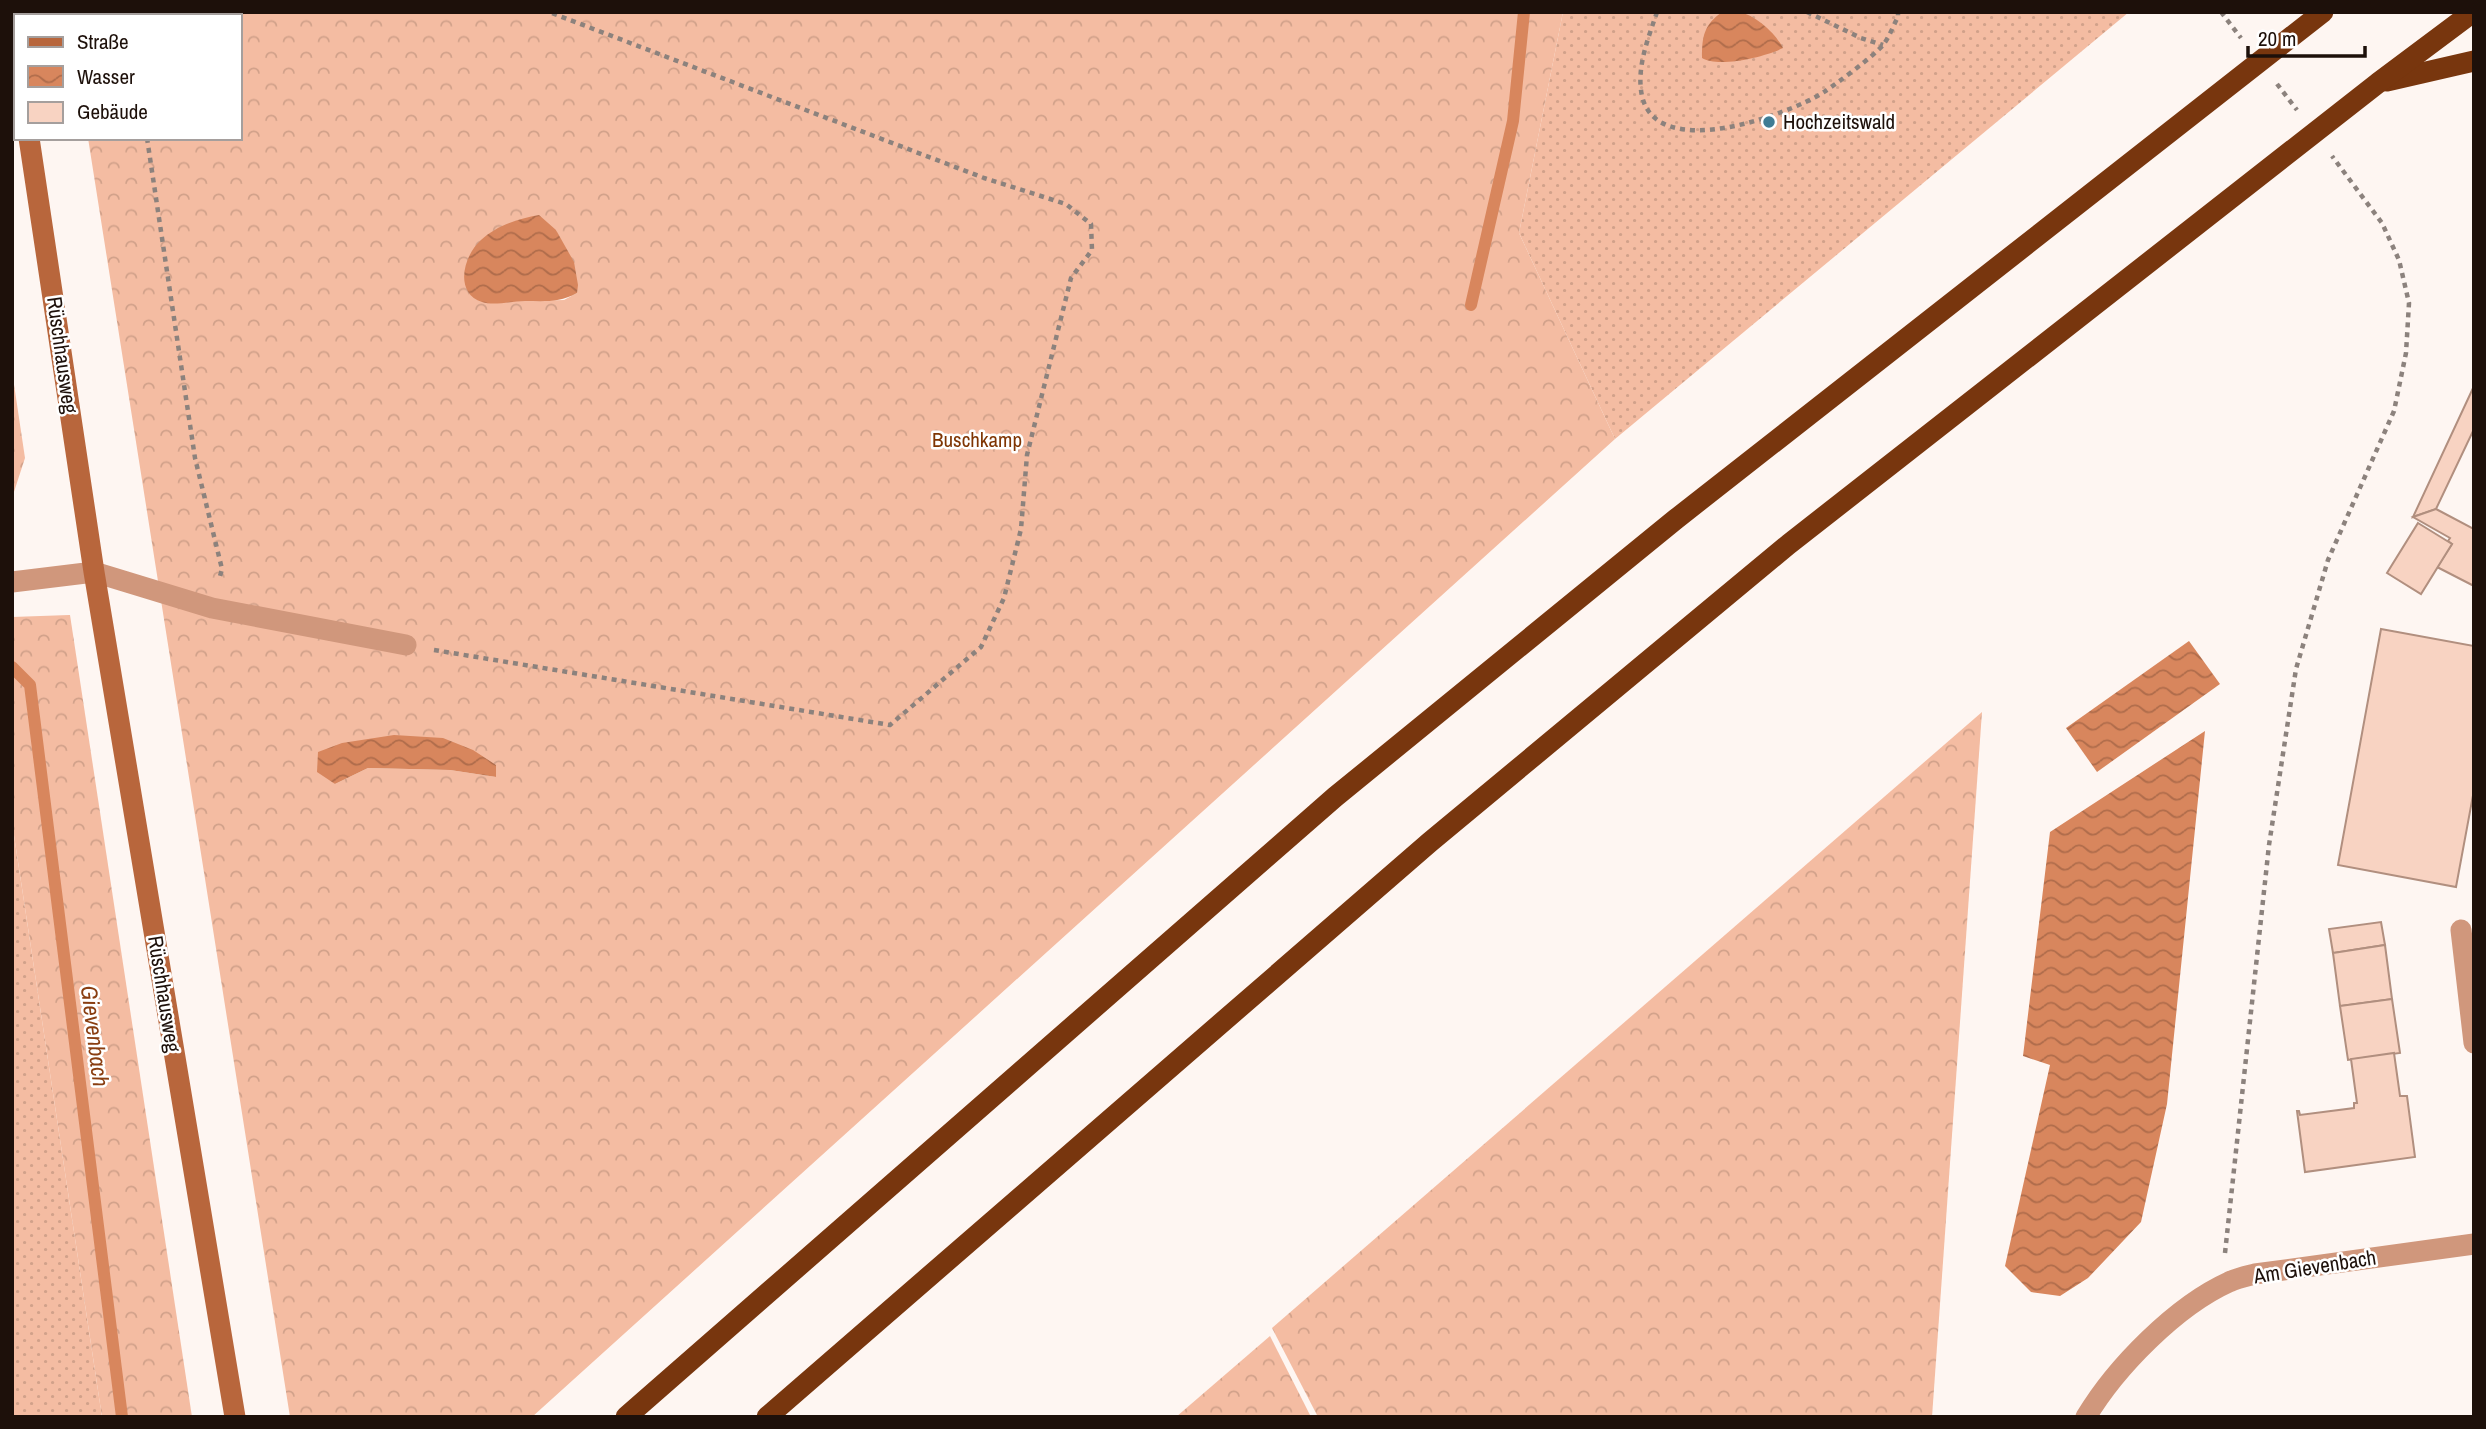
<svg xmlns="http://www.w3.org/2000/svg" width="2486" height="1429" viewBox="0 0 2486 1429" font-family="'Archivo Narrow',sans-serif">
	<style>
		.grass { fill: url(#grass-dots) }
		.forest { fill: url(#forest-crowns); fill-rule: evenodd }
		.water { fill: url(#water-waves) }
		.lines { fill: none; stroke-linecap: round; stroke-linejoin: round }
		.stream { stroke: #d8865d; stroke-width: 12 }
		.building { fill: #f8d3c2; stroke: #b18f7f; stroke-width: 2 }
		.path { stroke: #8c827d; stroke-width: 4.5; stroke-dasharray: 5 5; stroke-linecap: butt }
		.lane { stroke: #d0977c; stroke-width: 21 }
		.street { stroke: #d0977c; stroke-width: 21 }
		.secondary { stroke: #b8663c; stroke-width: 21 }
		.highway { stroke: #78360e; stroke-width: 21 }
		.poi-dot { fill: #407c94; stroke: #fff; stroke-width: 2.5 }
		.labels { text-anchor: middle; stroke-width: 5; stroke-linejoin: round; paint-order: stroke }
		.poi-label { font-size: 21px; fill: #1d100a; stroke: #fff; text-anchor: start }
		.street-label { font-size: 21px; fill: #1d100a; stroke: #fff }
		.park-label { font-size: 21px; fill: #7f3503; stroke: #fff }
		.water-label { font-size: 23px; font-style: italic; fill: #893e11; stroke: #fff }
	</style>
	<defs>
		<pattern id="grass-dots" width="8" height="8" patternUnits="userSpaceOnUse" patternTransform="scale(1.75)"><rect width="8" height="8" fill="#f4bca2"/><path d="M2 2h.1M6 6h.1" fill="none" stroke="#d1a18a" stroke-width="1.8" stroke-linecap="round"/></pattern>
		<pattern id="forest-crowns" width="20" height="18" patternUnits="userSpaceOnUse" patternTransform="scale(1.75)"><rect width="20" height="18" fill="#f4bca2"/><path d="M2 6a3 3 0 1 1 6 0M12 15a3 3 0 1 1 6 0" fill="none" stroke="#d1a18a"/></pattern>
		<pattern id="water-waves" width="16" height="10" patternUnits="userSpaceOnUse" patternTransform="scale(1.75)"><rect width="16" height="10" fill="#d8865d"/><path d="M0 5q4-4 8 0t8 0" fill="none" stroke="#af6c4b"/></pattern>
	</defs>
	<rect width="100%" height="100%" fill="#fef6f2"/>
	<g class="grass">
		<path d="M1563,12H2129L1615,439L1519,233Z"/>
		<path d="M12,822L102,1417H12Z"/>
	</g>
	<g class="forest">
		<path d="M68,12H1563L1519,233L1615,439L532,1417H290L88,138H240V16H69ZM556,230L577,293L564,300L527,301ZM318,753L496,765V777L450,770L368,768L335,784Z"/>
		<path d="M12,371L25,458L12,498Z"/>
		<path d="M69,615H70L192,1417H102L12,822V617Z"/>
		<path d="M1982,712L1932,1417H1318L1272,1328Z"/>
		<path d="M1270,1336L1311,1417H1176Z"/>
	</g>
	<g class="water">
		<path d="M1722,12C1727,12 1734,11 1739,12C1756,15 1776,34 1783,48C1765,57 1718,68 1702,58C1702,36 1704,25 1722,12Z"/>
		<path d="M539,215L556,230L574,262L578,285L577,293C559,303 544,301 525,301C512,301 494,306 482,302C454,293 463,256 481,240C497,225 518,219 539,215Z"/>
		<path d="M2189,641L2220,684L2097,772L2066,728Z"/>
		<path d="M2205,731L2167,1104L2141,1222L2088,1278L2060,1296L2031,1292L2005,1266L2050,1065L2023,1056L2050,832Z"/>
		<path d="M394,735L443,738L473,750L496,765V777L450,770L368,768L335,784L317,772L318,752L342,743Z"/>
	</g>
	<g class="lines">
		<g class="stream">
			<path d="M1471,305L1513,121L1524,12"/>
			<path d="M12,667L30,685L122,1417"/>
		</g>
	</g>
	<g class="building">
		<path d="M2474,386V429L2436,509L2413,517Z"/>
		<path d="M2436,509L2474,529V586L2437,567L2452,544L2448,541L2450,538L2413,517Z"/>
		<path d="M2418,523L2452,544L2421,594L2387,573Z"/>
		<path d="M2381,629L2474,646V790L2456,887L2338,865Z"/>
		<path d="M2381,922L2385,945L2333,953L2329,929Z"/>
		<path d="M2385,945L2392,999L2340,1006L2333,953Z"/>
		<path d="M2392,999L2400,1053L2348,1060L2340,1006Z"/>
		<path d="M2394,1053L2400,1096H2407L2415,1157L2305,1172L2297,1111H2299L2300,1115L2354,1108V1103H2357L2351,1059Z"/>
	</g>
	<g class="lines">
		<g class="path">
			<path d="M132,12V16"/>
			<path d="M1657,12C1648,39 1636,68 1642,96C1657,163 1788,115 1824,92C1836,84 1874,56 1883,45C1889,38 1893,26 1898,17V12"/>
			<path d="M1807,12L1861,38L1883,45"/>
			<path d="M2221,12L2241,38"/>
			<path d="M2277,84L2297,110"/>
			<path d="M147,138L195,458L222,569L219,580"/>
			<path d="M434,650L890,725L981,647L1004,598L1021,529L1027,455L1071,278L1092,250L1091,224L1066,204L984,178L549,12"/>
			<path d="M2225,1253L2269,845L2296,669L2328,560L2394,411L2406,353L2409,303L2399,260L2382,223L2332,156"/>
		</g>
		<path class="lane" d="M2461,930L2474,1043"/>
		<g class="street">
			<path d="M12,582L94,572L212,608L406,645"/>
			<path d="M2086,1417C2116,1367 2176,1306 2229,1282C2237,1278 2247,1276 2255,1274L2474,1244"/>
		</g>
		<g class="secondary">
			<path d="M12,17L16,48"/>
			<path d="M29,138L94,572L235,1417"/>
		</g>
		<g class="highway">
			<path d="M2387,81L2474,61"/>
			<path d="M626,1417L1335,797L1676,519L2323,12"/>
			<path d="M767,1417L1430,842L1789,544L2378,83L2473,12"/>
		</g>
	</g>
	<circle class="poi-dot" cx="1769" cy="122" r="7"/>
	<g class="labels">
		<g class="poi-label">
			<text x="1783" y="129">Hochzeitswald</text>
		</g>
		<g class="street-label">
			<text transform="translate(62 355) rotate(82)" y="7">Rüschhausweg</text>
			<text transform="translate(164 994) rotate(81)" y="7">Rüschhausweg</text>
			<text transform="translate(2315 1267) rotate(-9)" y="7">Am Gievenbach</text>
		</g>
		<g class="park-label">
			<text x="977" y="447">Buschkamp</text>
		</g>
		<g class="water-label">
			<text transform="translate(95 1036) rotate(83)" y="8">Gievenbach</text>
		</g>
	</g>
	<rect width="2486" height="1429" fill="none" stroke="#1d100a" stroke-width="28"/>
	<rect x="14" y="14" width="228" height="126" fill="#ffffff" stroke="#a59f9d" stroke-width="2"/>
	<rect x="28" y="37" width="35" height="10" fill="#b8663c" stroke="#a59f9d" stroke-width="2"/>
	<text x="77" y="49" font-size="21" fill="#1d100a">Straße</text>
	<rect x="28" y="66" width="35" height="21" fill="url(#water-waves)" stroke="#a59f9d" stroke-width="2"/>
	<text x="77" y="84" font-size="21" fill="#1d100a">Wasser</text>
	<rect x="28" y="102" width="35" height="21" fill="#f8d3c2" stroke="#a59f9d" stroke-width="2"/>
	<text x="77" y="119" font-size="21" fill="#1d100a">Gebäude</text>
	<path d="M2248 46v10h117v-10" fill="none" stroke="#1d100a" stroke-width="3.5"/>
	<text x="2258" y="46" font-size="21" fill="#1d100a" stroke="#ffffff" stroke-width="5" paint-order="stroke">20 m</text>
</svg>
